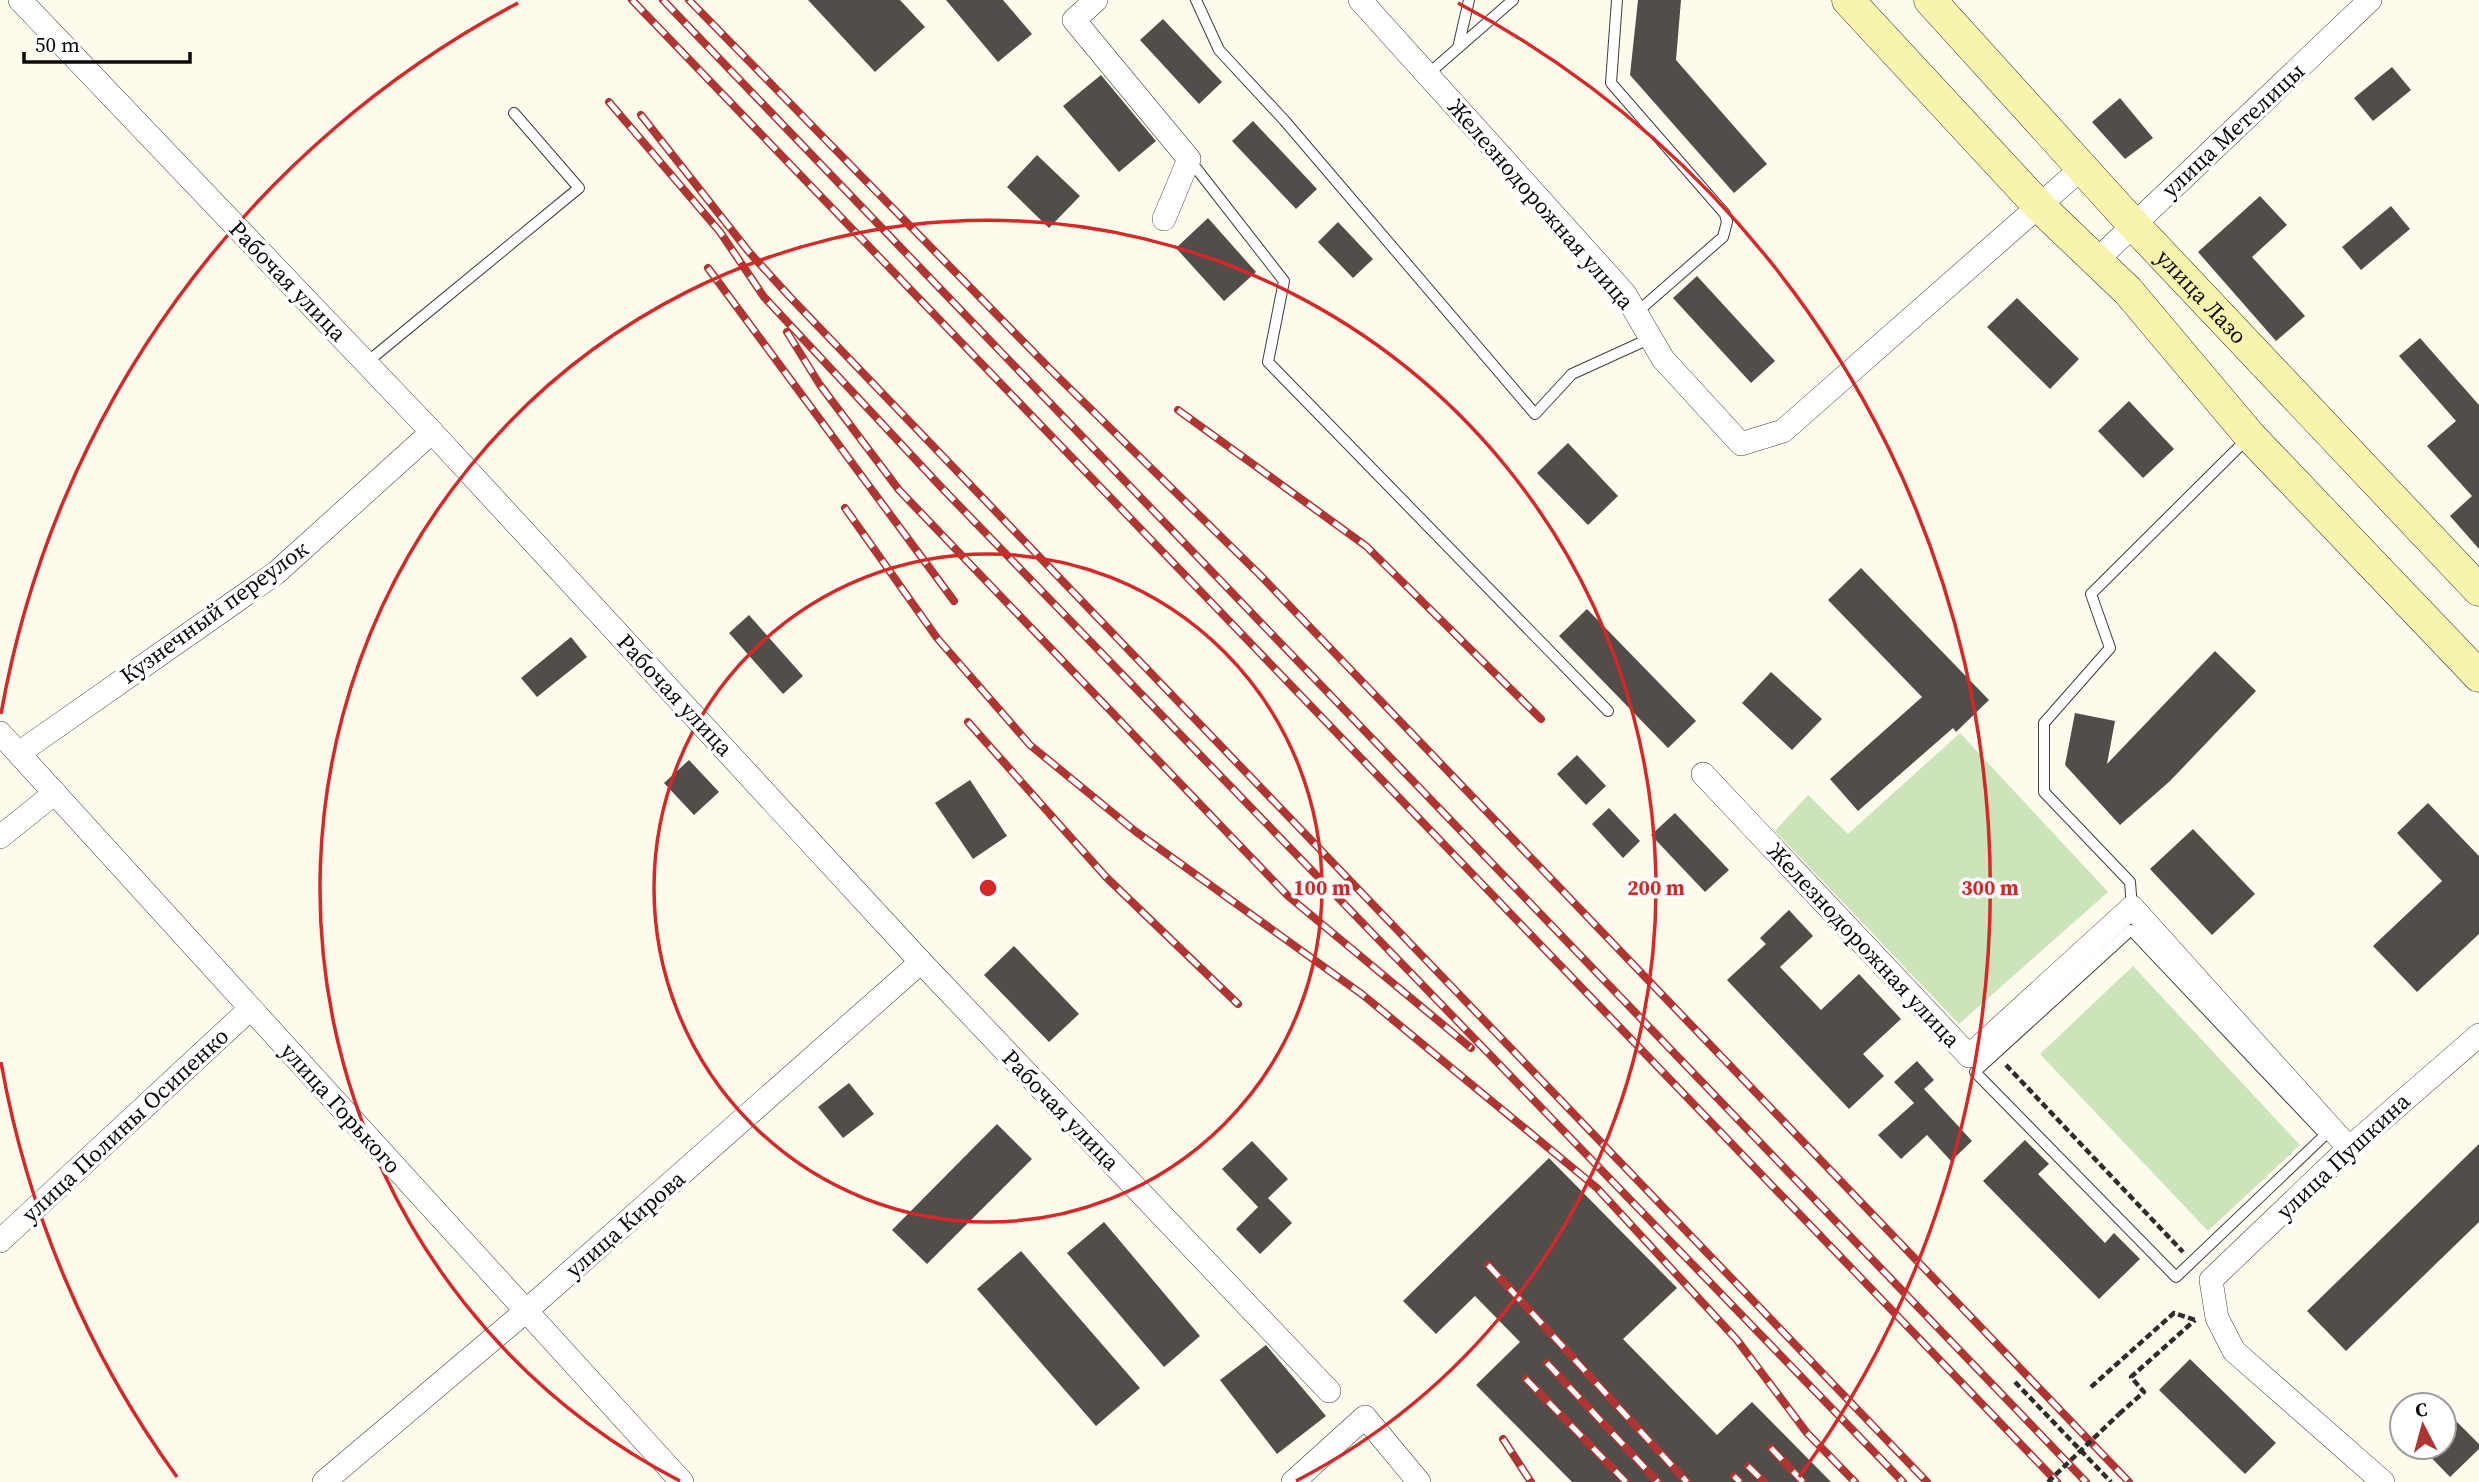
<svg xmlns="http://www.w3.org/2000/svg" width="2479" height="1482" viewBox="0 0 2479 1482" font-family="'Source Serif 4',serif">
	<style>
		.green { fill: #cce4b9 }
		.building { fill: #534d49 }
		.lines { fill: none; stroke-linecap: round; stroke-linejoin: round }
		.lane-casing { stroke: #3e3e3e; stroke-width: 12 }
		.street-casing { stroke: #3e3e3e; stroke-width: 24 }
		.secondary-casing { stroke: #2d2d2d; stroke-width: 33 }
		.path { stroke: #2d2d2d; stroke-width: 4.5; stroke-dasharray: 7 3.5; stroke-linecap: butt }
		.lane { stroke: #fff; stroke-width: 10 }
		.street { stroke: #fff; stroke-width: 23 }
		.secondary { stroke: #f7f4ad; stroke-width: 32 }
		.rail-casing { stroke: #ad3532; stroke-width: 8 }
		.rail { stroke: #fff; stroke-width: 5; stroke-dasharray: 16; stroke-linecap: butt }
		.path-bridge { stroke: #2d2d2d; stroke-width: 4.5; stroke-dasharray: 7 3.5; stroke-linecap: butt }
		.ring { fill: none; stroke: #d62828; stroke-width: 3.5 }
		.labels { text-anchor: middle; stroke-width: 7; stroke-linejoin: round; paint-order: stroke }
		.street-label { font-size: 23px; fill: #0b0b0b; stroke: #fff }
		.centre { fill: #d62828; stroke: #fff; stroke-width: 3.5 }
		.ring-label { font-size: 21px; text-anchor: middle; font-weight: bold; fill: #d62828; stroke: #fff; stroke-width: 7; stroke-linejoin: round; paint-order: stroke }
	</style>
	<rect width="100%" height="100%" fill="#fdfbeb"/>
	<g class="green">
		<path d="M1960,733L2108,892L1959,1024L1775,831L1808,795L1848,834Z"/>
		<path d="M2133,966L2300,1145L2208,1231L2040,1054Z"/>
	</g>
	<g class="building">
		<path d="M808,0H900L925,27L875,72Z"/>
		<path d="M946,0H1003L1032,34L998,62Z"/>
		<path d="M1638,0H1681L1676,60L1767,164L1734,193L1630,75Z"/>
		<path d="M1163,19L1222,82L1199,104L1140,40Z"/>
		<path d="M2392,67L2411,90L2373,121L2354,98Z"/>
		<path d="M1101,75L1156,141L1119,172L1063,106Z"/>
		<path d="M2120,98L2153,138L2125,159L2092,122Z"/>
		<path d="M1253,121L1317,189L1296,209L1232,141Z"/>
		<path d="M1037,155L1080,196L1049,228L1007,187Z"/>
		<path d="M2260,196L2287,225L2252,257L2305,316L2276,341L2198,252Z"/>
		<path d="M2391,206L2410,229L2361,270L2342,247Z"/>
		<path d="M1208,218L1256,272L1224,301L1176,248Z"/>
		<path d="M1338,222L1373,259L1353,278L1318,242Z"/>
		<path d="M1697,276L1775,361L1751,383L1673,298Z"/>
		<path d="M2017,298L2079,359L2050,389L1987,327Z"/>
		<path d="M2420,338L2479,405V549L2450,516L2472,496L2427,446L2456,421L2399,356Z"/>
		<path d="M2129,401L2174,449L2143,478L2098,431Z"/>
		<path d="M1568,443L1618,496L1588,525L1537,473Z"/>
		<path d="M1861,568L1989,700L1956,732L1953,728L1858,811L1830,779L1922,697L1828,600Z"/>
		<path d="M1587,609L1696,721L1668,748L1559,636Z"/>
		<path d="M749,615L803,676L783,694L729,633Z"/>
		<path d="M571,637L587,657L537,697L521,678Z"/>
		<path d="M2215,651L2256,691L2170,781L2120,825L2065,765L2075,713L2115,721L2107,764Z"/>
		<path d="M1771,672L1822,719L1792,750L1742,703Z"/>
		<path d="M1577,755L1606,786L1586,805L1557,774Z"/>
		<path d="M689,760L719,792L694,815L664,783Z"/>
		<path d="M970,780L1007,836L973,859L935,803Z"/>
		<path d="M2428,803L2479,856V934L2417,992L2373,946L2442,881L2397,833Z"/>
		<path d="M1609,808L1640,841L1623,858L1592,824Z"/>
		<path d="M1675,813L1729,870L1705,892L1651,835Z"/>
		<path d="M2193,829L2255,894L2212,935L2150,869Z"/>
		<path d="M1789,910L1813,936L1780,967L1821,1010L1859,974L1901,1019L1863,1054L1884,1076L1849,1109L1727,980L1766,944L1760,938Z"/>
		<path d="M1014,946L1079,1014L1049,1042L984,975Z"/>
		<path d="M1917,1061L1934,1080L1924,1089L1972,1141L1951,1161L1927,1135L1901,1159L1878,1135L1914,1103L1894,1082Z"/>
		<path d="M849,1083L874,1114L843,1138L818,1107Z"/>
		<path d="M997,1124L1032,1159L927,1264L892,1230Z"/>
		<path d="M2025,1140L2049,1164L2038,1174L2105,1243L2114,1233L2140,1259L2099,1299L1983,1181Z"/>
		<path d="M1252,1141L1288,1179L1268,1198L1292,1223L1260,1254L1236,1229L1258,1207L1222,1169Z"/>
		<path d="M2479,1144V1222L2346,1351L2307,1311Z"/>
		<path d="M1549,1158L1677,1288L1623,1339L1717,1435L1752,1402L1831,1482H1572L1476,1385L1520,1342L1475,1296L1436,1334L1403,1301Z"/>
		<path d="M1104,1222L1200,1336L1164,1367L1067,1253Z"/>
		<path d="M1021,1251L1140,1388L1096,1426L977,1289Z"/>
		<path d="M1266,1345L1326,1416L1277,1454L1220,1380Z"/>
		<path d="M2190,1359L2276,1443L2245,1474L2159,1390Z"/>
		<path d="M2456,1421L2479,1444V1449L2450,1477L2421,1447H2444V1432Z"/>
	</g>
	<g class="lines">
		<g class="lane-casing">
			<g id="lane">
				<path d="M1196,0L1219,50L1284,120L1535,414L1572,374L1651,338"/>
				<path d="M1617,0L1611,83L1725,214L1727,222L1723,237L1636,313"/>
				<path d="M1458,48L1469,0"/>
				<path d="M1427,75L1513,0"/>
				<path d="M1189,159L1284,281L1268,362L1608,711"/>
				<path d="M366,363L579,188L514,113"/>
				<path d="M2132,908L2130,882L2044,792V723L2110,648L2091,594L2248,438"/>
				<path d="M2131,930L2325,1135L2176,1277L1975,1072Z"/>
			</g>
		</g>
		<g class="street-casing">
			<g id="street">
				<path d="M20,0L432,432L921,962L1329,1391"/>
				<path d="M1096,0L1074,20L1189,159L1164,219"/>
				<path d="M1360,0L1625,294L1663,359L1741,444L1783,431L2082,168"/>
				<path d="M2097,260L2370,0"/>
				<path d="M0,733L682,1482"/>
				<path d="M19,753L276,573L432,432"/>
				<path d="M1703,774L1969,1056L2132,907L2349,1148"/>
				<path d="M0,837L55,793"/>
				<path d="M0,1241L250,1009"/>
				<path d="M324,1482L526,1311L921,962"/>
				<path d="M1293,1482L1365,1417L1419,1482"/>
				<path d="M2383,1482L2234,1351L2217,1318L2211,1280L2349,1148L2479,1035"/>
			</g>
		</g>
		<g class="secondary-casing">
			<g id="secondary">
				<path d="M1848,0L2039,206L2128,291L2250,436L2479,676"/>
				<path id="s1" d="M1930,0L2133,224L2479,590"/>
			</g>
		</g>
		<g class="path">
			<path d="M2006,1065L2183,1252"/>
			<path d="M2015,1382L2111,1482"/>
			<path d="M2091,1387L2174,1313L2195,1320"/>
			<path d="M2119,1414L2144,1392L2131,1377L2195,1320"/>
		</g>
		<use href="#lane" class="lane"/>
		<use href="#street" class="street"/>
		<use href="#secondary" class="secondary"/>
		<g class="rail-casing">
			<g id="rail">
				<path d="M632,0L2057,1482"/>
				<path d="M663,0L2086,1482"/>
				<path d="M689,0L1054,373L1260,575L2129,1482"/>
				<path d="M609,102L720,232L764,297L942,488L1903,1482"/>
				<path d="M641,115L749,252L790,297L1927,1482"/>
				<path d="M708,268L954,601"/>
				<path d="M787,332L820,385L899,490L1288,896L1471,1048"/>
				<path d="M1178,410L1366,546L1541,719"/>
				<path d="M845,508L937,638L1030,745L1135,831L1363,995L1597,1188L1737,1340L1807,1433L1855,1482"/>
				<path d="M968,722L1106,877L1238,1004"/>
				<path d="M1488,1265L1687,1482"/>
				<path d="M1547,1363L1658,1482"/>
				<path d="M1526,1379L1626,1482"/>
				<path d="M1503,1439L1531,1482"/>
				<path d="M1771,1448L1803,1482"/>
				<path d="M1748,1466L1764,1482"/>
				<path d="M1734,1476L1740,1482"/>
			</g>
		</g>
		<use href="#rail" class="rail"/>
		<path class="path-bridge" d="M2048,1482L2119,1414"/>
	</g>
	<g class="ring">
		<circle cx="988" cy="888" r="334"/>
		<path d="M680 1481A668 668 0 1 1 1296 1481"/>
		<path d="M177 1477A1002 1002 0 0 1 1 1062M1 714A1002 1002 0 0 1 518 3M1458 3A1002 1002 0 0 1 1799 1477"/>
	</g>
	<g class="labels">
		<g class="street-label">
			<text transform="translate(2233 130) rotate(-43)" y="8">улица Метелицы</text>
			<text transform="translate(1541 204) rotate(49)" y="8">Железнодорожная улица</text>
			<text transform="translate(288 281) rotate(46)" y="8">Рабочая улица</text>
			<text dy="8" stroke="none"><textPath href="#s1" startOffset="402">улица Лазо</textPath></text>
			<text transform="translate(214 612) rotate(-36)" y="8">Кузнечный переулок</text>
			<text transform="translate(675 695) rotate(47)" y="8">Рабочая улица</text>
			<text transform="translate(1864 945) rotate(47)" y="8">Железнодорожная улица</text>
			<text transform="translate(341 1108) rotate(48)" y="8">улица Горького</text>
			<text transform="translate(1061 1110) rotate(46)" y="8">Рабочая улица</text>
			<text transform="translate(125 1125) rotate(-43)" y="8">улица Полины Осипенко</text>
			<text transform="translate(2343 1156) rotate(-43)" y="8">улица Пушкина</text>
			<text transform="translate(625 1224) rotate(-41)" y="8">улица Кирова</text>
		</g>
	</g>
	<circle cx="988" cy="888" r="10" class="centre"/>
	<g class="ring-label">
		<text x="1322" y="895">100 m</text>
		<text x="1656" y="895">200 m</text>
		<text x="1990" y="895">300 m</text>
	</g>
	<g transform="translate(2423 1426) rotate(354)"><circle r="33" fill="#ffffff" stroke="#9d9d9d" stroke-width="2"/>
	<path d="M0-5L12 26L0 18L-12 26Z" fill="#ad3532"/>
	<text y="-10" font-size="19" font-weight="bold" text-anchor="middle" fill="#0b0b0b">С</text>
	</g>
	<path d="M24 52v10h166v-10" fill="none" stroke="#0b0b0b" stroke-width="3.5"/>
	<text x="35" y="52" font-size="21" fill="#0b0b0b" stroke="#ffffff" stroke-width="5" paint-order="stroke">50 m</text>
</svg>
